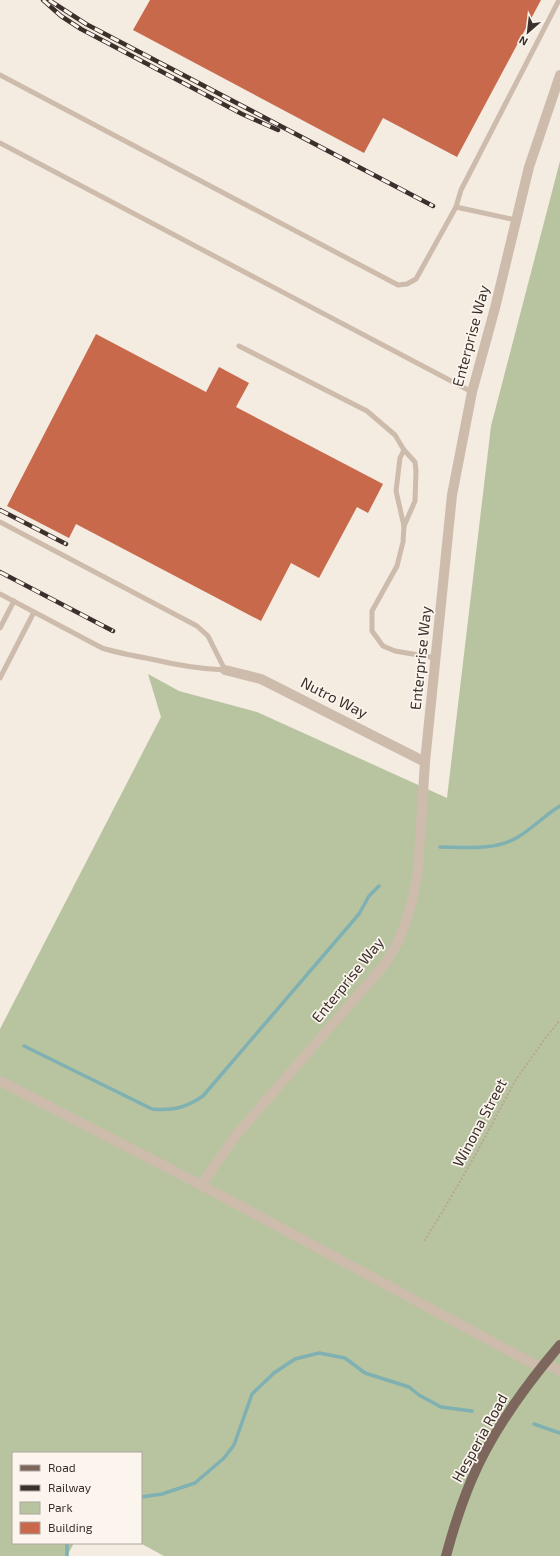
<svg xmlns="http://www.w3.org/2000/svg" width="560" height="1556" viewBox="0 0 560 1556" font-family="'Exo 2',sans-serif">
	<style>
		.green { fill: #b8c4a0 }
		.lines { fill: none; stroke-linecap: round; stroke-linejoin: round }
		.stream { stroke: #7fb0b2; stroke-width: 3.5 }
		.building { fill: #c8694b }
		.path { stroke: #b9a596; stroke-width: 2; stroke-dasharray: 2 2; stroke-linecap: butt }
		.service { stroke: #cdbbac; stroke-width: 5 }
		.minor { stroke: #cdbbac; stroke-width: 10 }
		.primary { stroke: #7d675c; stroke-width: 10 }
		.rail-casing { stroke: #3b302b; stroke-width: 4.5 }
		.rail { stroke: #fbf5ee; stroke-width: 3; stroke-dasharray: 9; stroke-linecap: butt }
		.labels { text-anchor: middle; stroke-width: 3.5; stroke-linejoin: round; paint-order: stroke }
		.street-label { font-size: 15px; fill: #3b302b; stroke: #fbf5ee }
	</style>
	<rect width="100%" height="100%" fill="#f4ebe1"/>
	<path class="green" d="M560,161V1556H164L140,1543L141,1453H13V1543H74L67,1556H0V1029L161,717L148,674L179,691L257,712L447,798L491,426Z"/>
	<g class="lines">
		<g class="stream">
			<path d="M440,847C465,847 495,851 518,837C533,828 545,815 560,806"/>
			<path d="M24,1046L152,1109C173,1111 185,1108 203,1096L359,914L369,896L379,886"/>
			<path d="M534,1424L560,1433"/>
			<path d="M141,1497L162,1494L195,1483L224,1458L234,1445L252,1394L274,1373L295,1359L319,1353L345,1358L365,1373L409,1387L419,1395L441,1407L472,1411"/>
			<path d="M67,1543V1556"/>
		</g>
	</g>
	<g class="building">
		<path d="M150,0H541L457,157L383,118L364,153L133,30Z"/>
		<path d="M96,334L206,392L219,367L249,383L236,407L383,484L368,513L357,507L319,578L291,563L261,621L76,524L69,538L7,506Z"/>
	</g>
	<g class="lines">
		<path class="path" d="M424,1241L443,1211L477,1152L515,1081L544,1040L560,1020"/>
		<g class="service">
			<path d="M0,75L398,285L407,284L416,279L456,207"/>
			<path d="M0,143L472,392"/>
			<path d="M516,220L456,207L461,190L559,0"/>
			<path d="M239,346L367,411L395,435L404,450L415,462L416,471L415,501L404,526"/>
			<path d="M404,450L400,458L396,491L404,526L403,542L397,566L372,611V631L383,646L395,651L436,658"/>
			<path d="M0,522L197,626L208,636L225,670C199,669 176,665 151,659C135,656 118,653 102,648L0,594"/>
			<path d="M0,628L14,601"/>
			<path d="M0,678L34,612"/>
		</g>
		<g class="minor">
			<path d="M225,670L261,679L425,762"/>
			<path d="M0,1081L201,1185L541,1368"/>
			<path d="M201,1185L237,1134L385,964L397,944L406,922L413,897L418,871L425,762L452,495L472,392L495,308L529,167L560,75"/>
			<path d="M545,1363L560,1371"/>
		</g>
		<path class="primary" d="M446,1556C453,1530 461,1505 471,1481C492,1431 525,1386 560,1345"/>
		<g class="rail-casing">
			<g id="rail">
				<path d="M43,0L61,16L81,29L242,114L278,130"/>
				<path d="M49,0L86,24L433,206"/>
				<path d="M0,510L66,544"/>
				<path d="M0,572L113,631"/>
			</g>
		</g>
		<use href="#rail" class="rail"/>
	</g>
	<g class="labels">
		<g class="street-label">
			<text transform="translate(471 336) rotate(-75)" y="5">Enterprise Way</text>
			<text transform="translate(421 658) rotate(-84)" y="5">Enterprise Way</text>
			<text transform="translate(334 698) rotate(27)" y="5">Nutro Way</text>
			<text transform="translate(348 980) rotate(-51)" y="5">Enterprise Way</text>
			<text transform="translate(480 1123) rotate(-62)" y="5">Winona Street</text>
			<text transform="translate(480 1438) rotate(-61)" y="5">Hesperia Road</text>
		</g>
	</g>
	<rect x="12" y="1452" width="130" height="92" fill="#fbf5ee" stroke="#aea6a0"/>
	<rect x="20" y="1465" width="20" height="6" fill="#7d675c" stroke="#aea6a0"/>
	<text x="48" y="1472" font-size="12" fill="#3b302b">Road</text>
	<rect x="20" y="1485" width="20" height="6" fill="#3b302b" stroke="#aea6a0"/>
	<text x="48" y="1492" font-size="12" fill="#3b302b">Railway</text>
	<rect x="20" y="1502" width="20" height="12" fill="#b8c4a0" stroke="#aea6a0"/>
	<text x="48" y="1512" font-size="12" fill="#3b302b">Park</text>
	<rect x="20" y="1522" width="20" height="12" fill="#c8694b" stroke="#aea6a0"/>
	<text x="48" y="1532" font-size="12" fill="#3b302b">Building</text>
	<g transform="translate(528 32) rotate(208)" stroke="#fbf5ee" stroke-width="3" paint-order="stroke">
	<path d="M0-3L7 15L0 10L-7 15Z" fill="#3b302b"/>
	<text y="-6" font-size="11" font-weight="bold" text-anchor="middle" fill="#3b302b">N</text>
	</g>
</svg>
